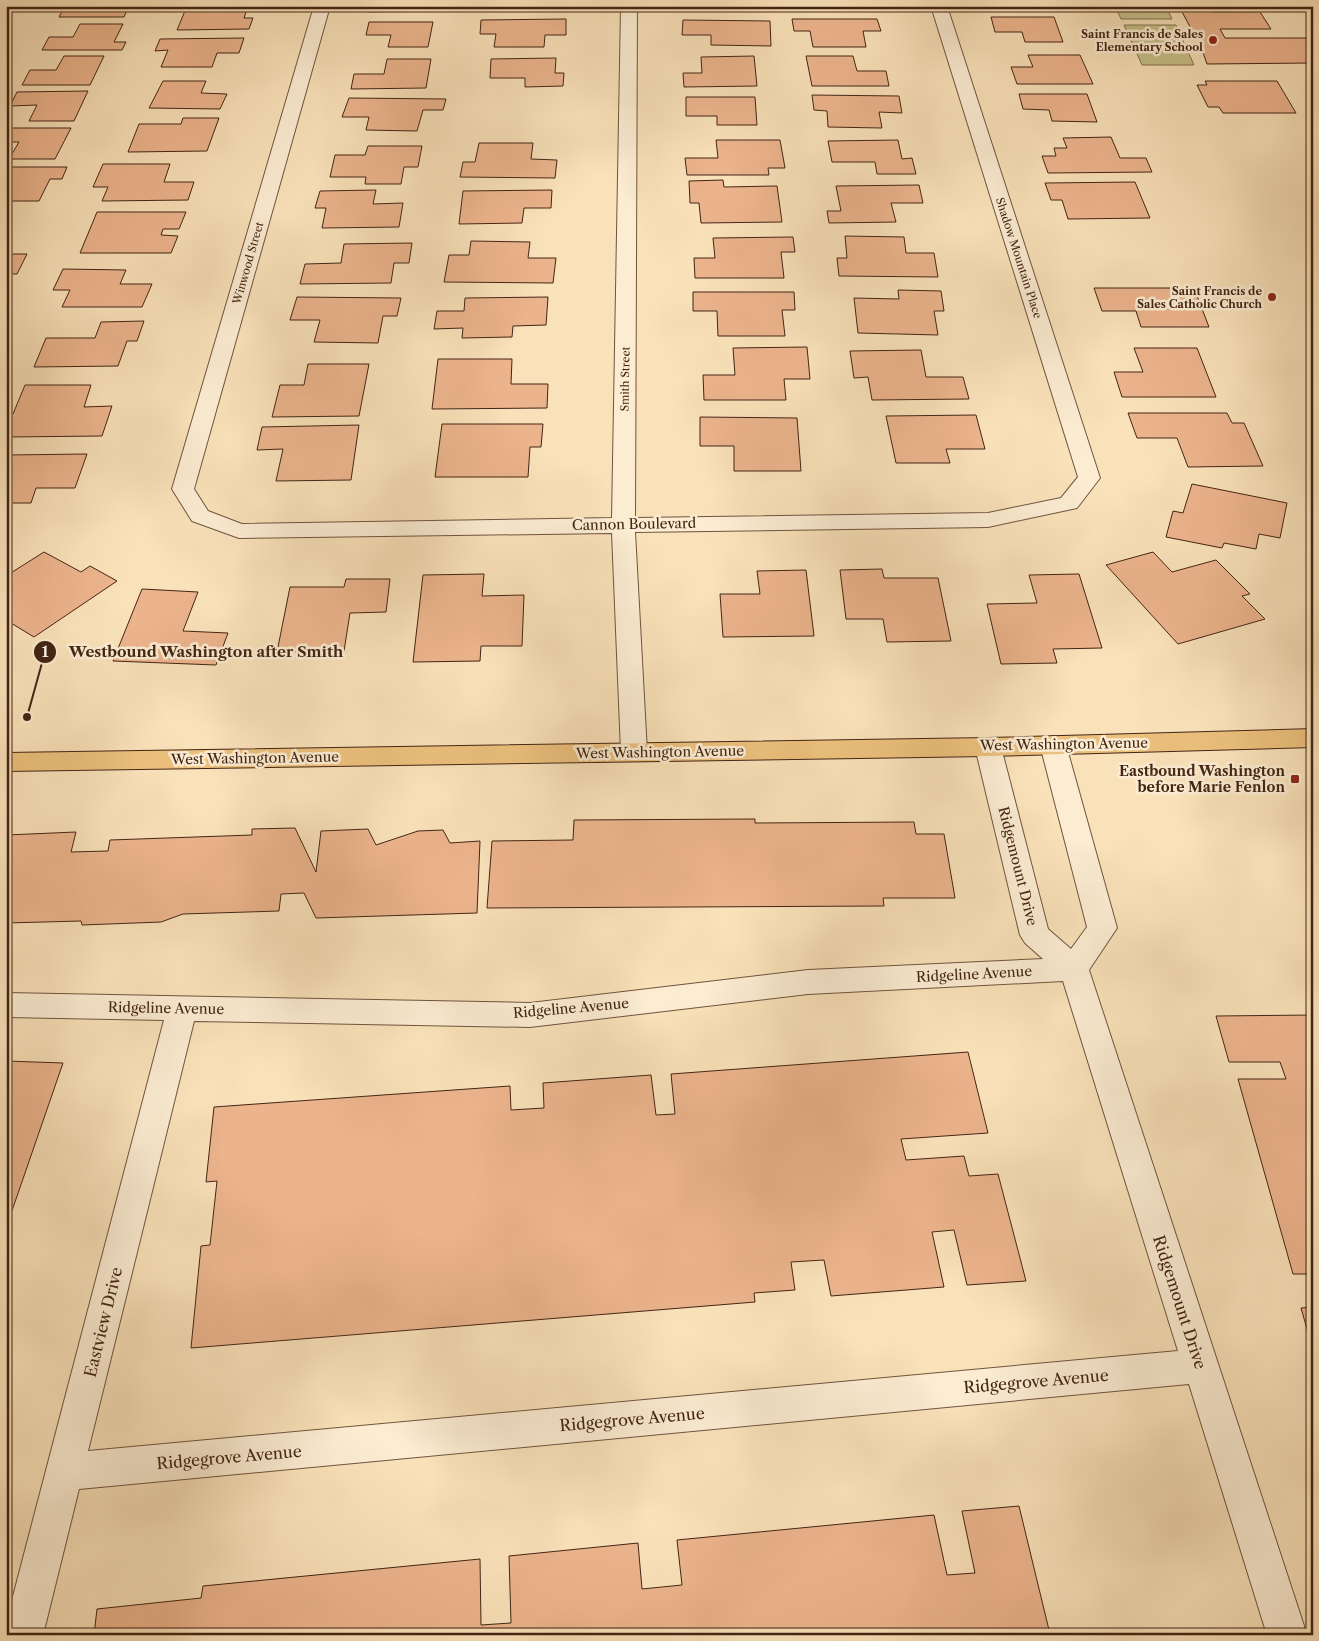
<svg xmlns="http://www.w3.org/2000/svg" width="1319" height="1641" viewBox="0 0 1319 1641" font-family="'Libre Caslon Text',serif">
	<style>
		.green { fill: #c6c08a; stroke: #84724f }
		.building { fill: #ecb48d; stroke: #432514 }
		.lines { fill: none; stroke-linecap: round; stroke-linejoin: round }
		.minor-casing { stroke: #70543d; stroke-width: 2 }
		.major-casing { stroke: #432514; stroke-width: 2 }
		.minor { fill: #fbecd2; fill-rule: evenodd }
		.major { fill: #ecc07c; fill-rule: evenodd }
		.poi-dot { fill: #8f2418; stroke: #fbecd2; stroke-width: 2 }
		.labels { text-anchor: middle; stroke-width: 5; stroke-linejoin: round; paint-order: stroke }
		.far-poi-label { font-size: 11px; font-weight: bold; fill: #432514; stroke: #fbecd2; text-anchor: end }
		.far-street-label { font-size: 11px; fill: #432514; stroke: #fbecd2 }
		.street-label { font-size: 14px; fill: #432514; stroke: #fbecd2 }
		.poi-label { font-size: 14px; font-weight: bold; fill: #432514; stroke: #fbecd2; text-anchor: end }
		.near-street-label { font-size: 16px; fill: #432514; stroke: #fbecd2 }
		.leader { fill: none; stroke: #432514; stroke-width: 2 }
		.callout-dot { fill: #432514; stroke: #fbecd2; stroke-width: 2 }
		.mark-label { font-size: 15px; text-anchor: middle; font-weight: bold; fill: #fff }
		.callout-label { font-size: 15px; text-anchor: middle; font-weight: bold; fill: #432514; stroke: #fbecd2; stroke-width: 5; stroke-linejoin: round; paint-order: stroke }
	</style>
	<rect width="100%" height="100%" fill="#f9e1b9"/>
	<filter id="stains"><feTurbulence type="fractalNoise" baseFrequency=".004" numOctaves="4"/><feColorMatrix values="0 0 0 0 .2 0 0 0 0 .09 0 0 0 0 .02 0 0 0 .5 -.17"/></filter>
	<radialGradient id="worn" r=".72"><stop offset=".6" stop-color="#630" stop-opacity="0"/><stop offset="1" stop-color="#630" stop-opacity=".3"/></radialGradient>
	<g class="green">
		<path d="M1115,6H1166L1172,19H1121Z"/>
		<path d="M1124,25H1176L1194,65H1142Z"/>
	</g>
	<g class="building">
		<path d="M65,6H129L124,17H59Z"/>
		<path d="M187,6H248L244,18H253L249,29L177,30Z"/>
		<path d="M370,6H454L453,11L369,12Z"/>
		<path d="M497,6H568L567,11L496,10Z"/>
		<path d="M677,6H759L760,11H677Z"/>
		<path d="M801,6H871L872,10L837,11V7Z"/>
		<path d="M987,6H1071L1072,8L988,9Z"/>
		<path d="M1179,6H1207L1211,12H1260L1271,29H1220L1225,38H1313V63L1207,64L1198,38H1196Z"/>
		<path d="M991,17H1054L1063,42H1025L1022,32H995Z"/>
		<path d="M566,19V35H545L544,47H494L496,34H480L481,20Z"/>
		<path d="M792,19H877L881,31H863L866,47H813L810,31H794Z"/>
		<path d="M683,20L770,21L771,46L711,45V35H682Z"/>
		<path d="M369,22H433L428,47H388L391,35H366Z"/>
		<path d="M80,24H123L114,42H126L122,50H42L49,37H73Z"/>
		<path d="M244,38L239,53H217L212,67H161L168,50L155,51L160,39Z"/>
		<path d="M1028,55H1080L1093,84H1017L1011,67H1033Z"/>
		<path d="M64,56H104L90,85H22L30,70H56Z"/>
		<path d="M754,56L757,86L684,87L683,73H702L701,57Z"/>
		<path d="M806,56H853L857,71H886L889,86H812Z"/>
		<path d="M556,58L555,73H564L563,86L525,87V78H490L491,59Z"/>
		<path d="M387,59H431L426,88L351,89L354,74H384Z"/>
		<path d="M163,81H206L201,93L227,94L220,109L149,108Z"/>
		<path d="M1205,81H1277L1296,113H1223L1219,107H1208L1197,85H1207Z"/>
		<path d="M88,91L74,121H29L37,105L10,106L17,92Z"/>
		<path d="M1019,94H1087L1097,122L1052,121L1049,110L1023,109Z"/>
		<path d="M812,95L899,96L902,113L879,112L882,128L828,127L827,111L814,110Z"/>
		<path d="M686,97H755L757,125H717V116H686Z"/>
		<path d="M349,98L446,99L443,110H423L417,131L366,130L369,117H342Z"/>
		<path d="M183,118H219L207,151L128,152L139,124H181Z"/>
		<path d="M6,128H71L55,159H9L19,142H6Z"/>
		<path d="M1111,137L1120,158H1146L1152,172L1048,173L1042,156H1056L1054,148H1067L1063,138Z"/>
		<path d="M716,140H780L785,168H768L769,175H687L685,158H718Z"/>
		<path d="M898,140L902,159L912,158L916,174H877L875,162H832L828,141Z"/>
		<path d="M479,143H533L531,159L557,160L555,178L460,177L463,162H475Z"/>
		<path d="M368,146H422L418,167H404L401,184H365L366,177H330L335,155H365Z"/>
		<path d="M103,164H170L164,182H194L188,200L102,201L108,187H93Z"/>
		<path d="M6,167H67L62,179H50L39,201H6Z"/>
		<path d="M723,180L724,187L777,186L782,222L701,223L699,203H690L689,181Z"/>
		<path d="M1135,182L1150,218L1068,219L1062,200H1051L1045,183Z"/>
		<path d="M919,185L923,203H891L896,222L829,223L827,211H841L836,186Z"/>
		<path d="M376,190L373,204L403,203L399,227L322,228L326,208H315L320,191Z"/>
		<path d="M552,190L551,208H524L522,223L459,224L463,191Z"/>
		<path d="M97,212H186L179,229H163L161,235L178,236L171,253H80Z"/>
		<path d="M845,236L904,237L906,253H934L938,277L839,276L837,258H847Z"/>
		<path d="M793,237L795,252H781L784,278H695L694,258H715L713,238Z"/>
		<path d="M471,241L530,242L528,258H556L553,283L444,282L449,255H469Z"/>
		<path d="M412,243L409,263H394L391,283L300,284L305,264L341,263L344,244Z"/>
		<path d="M6,254H27L17,274H6Z"/>
		<path d="M63,269L126,270L120,284H152L142,307H62L70,290H53Z"/>
		<path d="M1094,288H1194L1209,327H1141L1136,311H1102Z"/>
		<path d="M898,290L941,291L944,311H934L938,335L858,333L854,298L899,299Z"/>
		<path d="M693,292H794L795,310H782L785,336H718L717,311H693Z"/>
		<path d="M297,297L401,298L397,316H383L378,343L314,342L320,320H290Z"/>
		<path d="M548,297L546,325L513,326L512,337L462,338L463,328L434,329L437,311H464L465,298Z"/>
		<path d="M144,321L137,341H127L118,366L34,367L46,338H95L101,322Z"/>
		<path d="M807,347L810,379H784L786,400H704L703,375H735L733,348Z"/>
		<path d="M1134,348H1197L1216,397H1122L1114,372H1143Z"/>
		<path d="M921,350L926,377H963L969,399L872,400L868,377L854,378L850,351Z"/>
		<path d="M438,359H512L511,384H548L547,408L432,409Z"/>
		<path d="M308,364H369L359,416L272,417L280,385H304Z"/>
		<path d="M25,385H91L84,407L112,406L102,436L6,437V414H13Z"/>
		<path d="M1128,413H1227L1232,423H1244L1263,466L1188,467L1177,438H1137Z"/>
		<path d="M976,415L985,449H946L950,463H896L886,416Z"/>
		<path d="M700,417L797,418L801,471H734V446H700Z"/>
		<path d="M442,424H543L541,447H530L528,477H435Z"/>
		<path d="M359,425L351,480L276,481L283,449L257,450L262,427Z"/>
		<path d="M87,454L75,488H36L31,503H6V455Z"/>
		<path d="M1192,484L1287,503L1280,538L1259,534L1256,549L1224,543L1222,548L1166,537L1173,511L1183,513Z"/>
		<path d="M44,552L81,572L90,566L117,581L34,637L6,620V576Z"/>
		<path d="M1153,552L1172,572L1216,560L1250,594L1242,596L1265,619L1178,644L1106,565Z"/>
		<path d="M882,569L884,578H938L951,641L887,642L883,619H846L840,570Z"/>
		<path d="M806,570L814,636L723,637L720,594H760L757,571Z"/>
		<path d="M484,574L482,596L524,595L522,646H481L480,661L413,662L423,575Z"/>
		<path d="M1079,574L1102,648L1053,649L1057,663L1001,664L987,604L1037,603L1029,575Z"/>
		<path d="M346,579H390L386,612L350,613L344,651L277,652L290,587H344Z"/>
		<path d="M142,589L198,592L183,631L228,633L216,665L113,661Z"/>
		<path d="M755,819V823L914,822L916,834H944L955,898H883L884,906L487,908L492,841L573,840L574,820Z"/>
		<path d="M295,828L316,872L321,831L368,829L376,845L418,831L443,830L450,843L480,841L477,913L316,918L304,893L281,894L279,911L183,914L161,922L82,925L81,921L6,923V835L76,832L71,852L108,851L110,840L252,835V829Z"/>
		<path d="M1313,1015V1274H1293L1238,1079H1286L1280,1062H1229L1216,1016Z"/>
		<path d="M968,1052L988,1133L901,1139L906,1160L964,1156L969,1176L998,1174L1026,1281L967,1285L954,1230L932,1232L944,1287L831,1296L824,1260L791,1262L795,1290L754,1293L755,1302L191,1348L201,1246L210,1245L217,1181L206,1182L214,1107L510,1086L511,1110L544,1108L543,1083L651,1075L656,1115L675,1114L671,1074Z"/>
		<path d="M6,1061L63,1063L6,1228Z"/>
		<path d="M1313,1307V1350L1301,1308Z"/>
		<path d="M1019,1506L1049,1630L1018,1635H94L97,1609L201,1598L203,1586L480,1559L481,1625L511,1623L509,1556L638,1543L642,1589L682,1585L677,1540L934,1515L947,1575L975,1573L962,1511Z"/>
	</g>
	<g class="lines">
		<g class="minor-casing">
			<g id="minor">
				<path d="M314,6H330L194,489L208,511L242,524L612,518L621,6H637L635,518L988,513L1061,498L1078,477L931,6H947L1100,478L1077,508L988,527L635,532L647,752L643,759L634,761L625,759L621,752L612,533L239,538L192,521L172,489Z"/>
				<path d="M1053,736L1062,738L1066,745L1117,928L1089,970L1307,1635H1267L1189,1384L79,1489L43,1635H6V1623L164,1020L6,1017V993L530,1003L808,970L1043,959L1025,943L1020,935L975,747L979,740L988,738L997,740L1001,747L1048,929L1071,949L1087,927L1040,745L1044,738ZM1063,981L1178,1351L88,1451L194,1021L530,1027L808,994Z"/>
			</g>
		</g>
		<g class="major-casing">
			<path id="major" d="M1313,729V747L988,756L6,771V753L988,738Z"/>
		</g>
		<use href="#minor" class="minor"/>
		<use href="#major" class="major"/>
	</g>
	<g class="poi-dot">
		<circle cx="1213" cy="40" r="5"/>
		<circle cx="1272" cy="297" r="5"/>
		<rect x="1290" y="774" width="10" height="10" rx="2.5"/>
	</g>
	<g class="labels">
		<g class="far-poi-label">
			<text x="1203" y="38">Saint Francis de Sales<tspan x="1203" dy="13">Elementary School</tspan></text>
			<text x="1262" y="295">Saint Francis de<tspan x="1262" dy="13">Sales Catholic Church</tspan></text>
		</g>
		<g class="far-street-label">
			<text transform="translate(1019 258) rotate(72)" y="4">Shadow Mountain Place</text>
			<text transform="translate(248 263) rotate(-74)" y="4">Winwood Street</text>
			<text transform="translate(625 379) rotate(-89)" y="4">Smith Street</text>
		</g>
		<g class="street-label">
			<text transform="translate(634 524) rotate(-1)" y="5">Cannon Boulevard</text>
			<text transform="translate(1064 744) rotate(-1)" y="5">West Washington Avenue</text>
			<text transform="translate(660 752) rotate(-1)" y="5">West Washington Avenue</text>
			<text transform="translate(255 758) rotate(-1)" y="5">West Washington Avenue</text>
			<text transform="translate(1018 866) rotate(76)" y="5">Ridgemount Drive</text>
			<text transform="translate(974 974) rotate(-3)" y="5">Ridgeline Avenue</text>
			<text transform="translate(166 1008) rotate(1)" y="5">Ridgeline Avenue</text>
			<text transform="translate(571 1008) rotate(-5)" y="5">Ridgeline Avenue</text>
		</g>
		<g class="poi-label">
			<text x="1285" y="776">Eastbound Washington<tspan x="1285" dy="16">before Marie Fenlon</tspan></text>
		</g>
		<g class="near-street-label">
			<text transform="translate(1180 1302) rotate(72)" y="6">Ridgemount Drive</text>
			<text transform="translate(103 1322) rotate(-76)" y="6">Eastview Drive</text>
			<text transform="translate(1036 1381) rotate(-5)" y="6">Ridgegrove Avenue</text>
			<text transform="translate(632 1419) rotate(-5)" y="6">Ridgegrove Avenue</text>
			<text transform="translate(229 1457) rotate(-5)" y="6">Ridgegrove Avenue</text>
		</g>
	</g>
	<path class="leader" d="M27 717L45 652"/>
	<g class="callout-dot">
		<circle cx="27" cy="717" r="5"/>
		<circle cx="45" cy="652" r="12"/>
	</g>
	<g class="mark-label">
		<text x="45" y="657">1</text>
	</g>
	<g class="callout-label">
		<text x="206" y="657">Westbound Washington after Smith</text>
	</g>
	<rect width="1319" height="1641" fill="none" stroke="#f9e1b9" stroke-width="25"/>
	<rect x="8" y="8" width="1304" height="1626" fill="none" stroke="#432514" stroke-width="2.5"/>
	<rect x="12" y="12" width="1294" height="1616" fill="none" stroke="#432514"/>
	<rect width="100%" height="100%" filter="url(#stains)"/>
	<rect width="100%" height="100%" fill="url(#worn)"/>
</svg>
